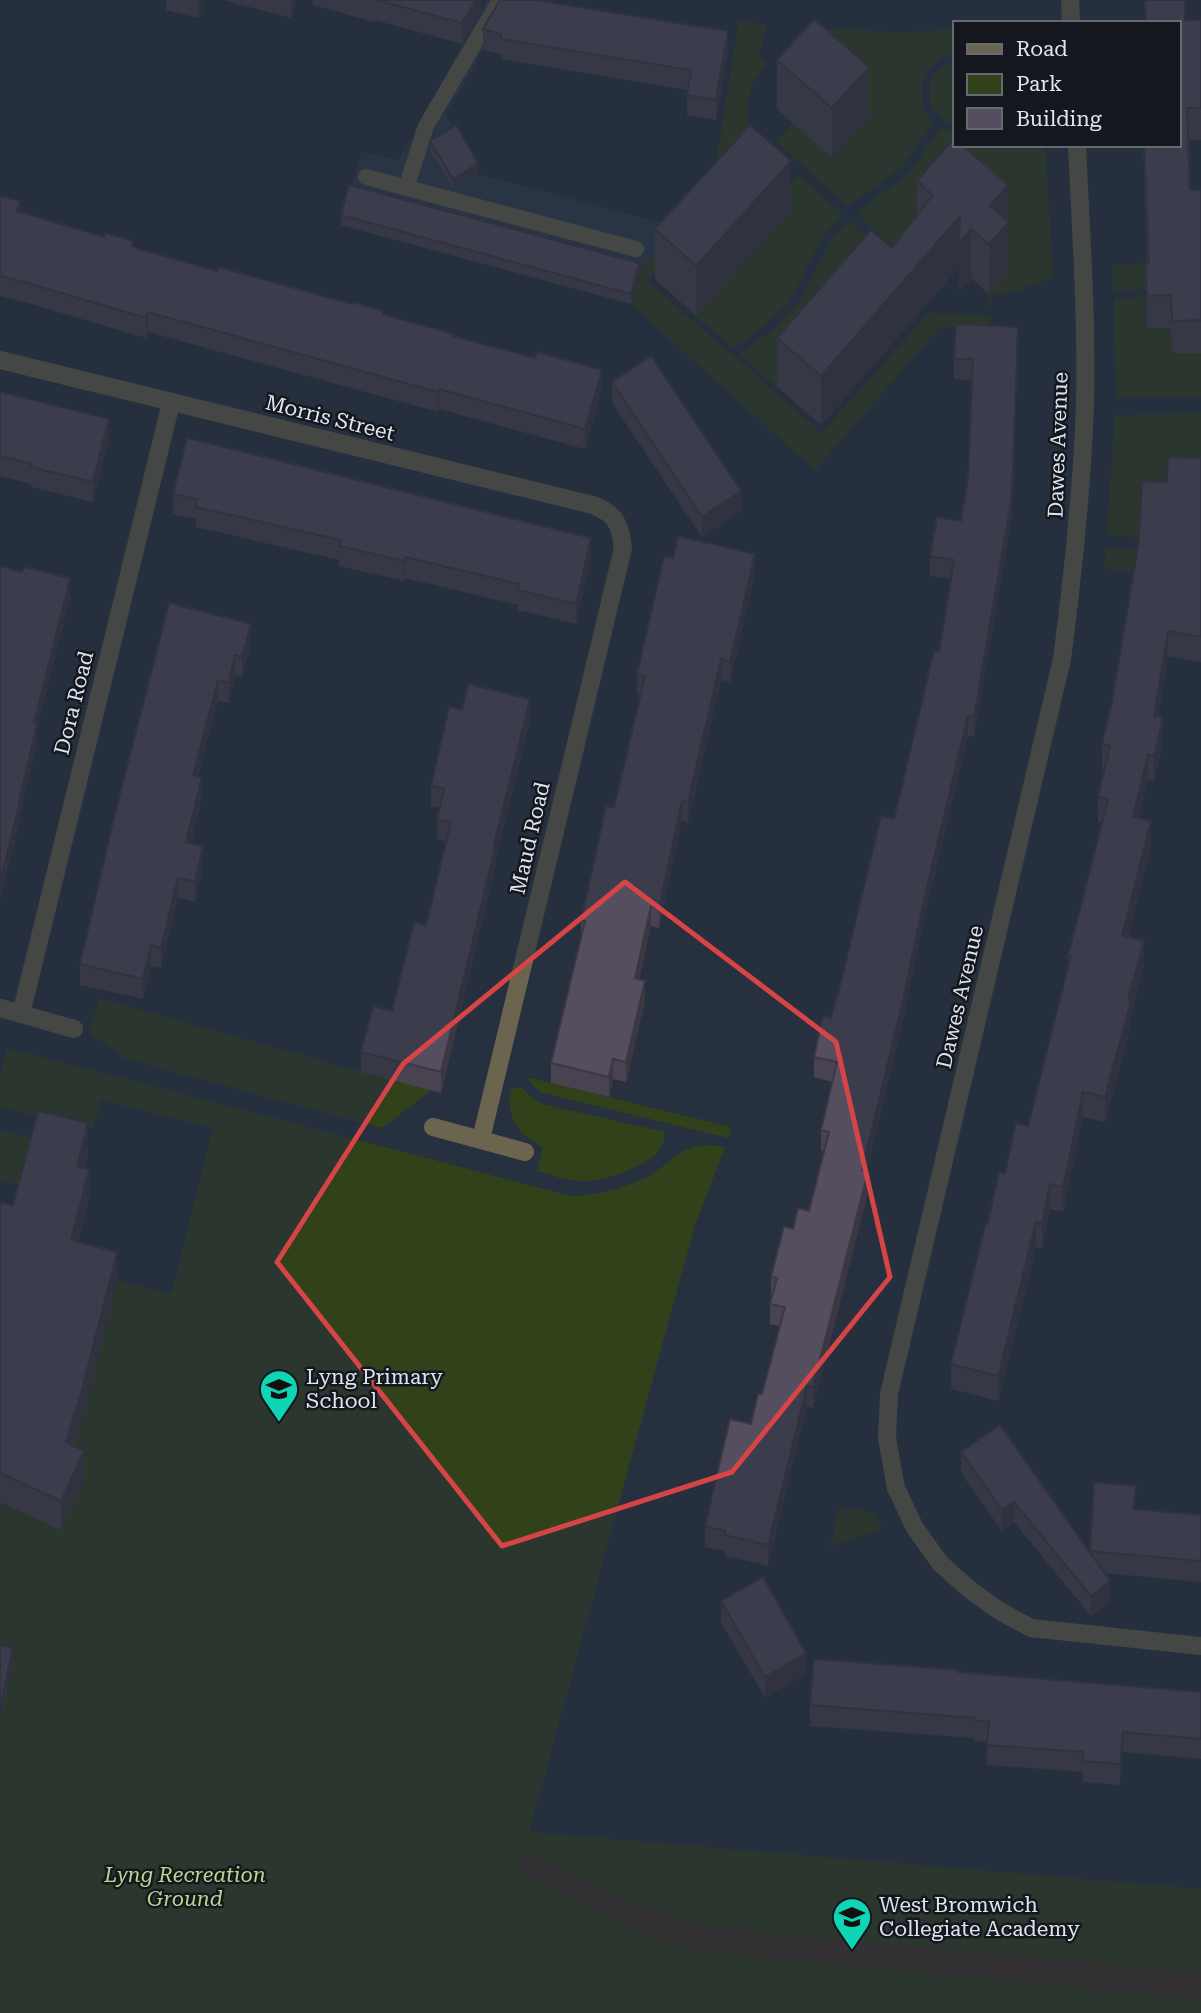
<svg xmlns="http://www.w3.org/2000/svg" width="1201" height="2013" viewBox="0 0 1201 2013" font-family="'Roboto Serif',serif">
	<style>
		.built { fill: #2d3a4d }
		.education { fill: #443328 }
		.green { fill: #31421b }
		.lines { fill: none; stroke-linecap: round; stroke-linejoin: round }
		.service { stroke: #6b654f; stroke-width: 16 }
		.minor { stroke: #6b654f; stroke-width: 18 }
		.wall { fill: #494351 }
		.shaded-wall { fill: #3c3742 }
		.building { fill: #554e5e; stroke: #3c3742; stroke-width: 2 }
		.marked { fill: none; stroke: #d74446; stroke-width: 5; stroke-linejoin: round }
		.labels { text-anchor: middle; stroke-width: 5; stroke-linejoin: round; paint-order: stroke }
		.street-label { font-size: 21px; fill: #dfe5ee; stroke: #14181e }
		.poi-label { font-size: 21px; fill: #dfe5ee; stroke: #14181e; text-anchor: start }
		.park-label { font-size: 21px; font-style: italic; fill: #b8da8e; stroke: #14181e }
	</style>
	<rect width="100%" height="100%" fill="#27303e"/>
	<path class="built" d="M487,0H513L446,114L478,174L674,226L639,274L631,304L341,225L361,152L399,160Z"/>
	<path class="education" d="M529,1833L1201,1889V2013H488Z"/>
	<g class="green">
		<path d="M739,21L767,24L759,56L767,63C763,69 757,75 754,81C742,104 749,131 752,154L647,281L822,433L929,313L991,315L990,329L940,327L815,470L631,304L639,274L715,170Z"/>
		<path d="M825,29L901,32L954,30V54C922,63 910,96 933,122L902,166L848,206L777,142L794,123L785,77Z"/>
		<path d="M954,62V125C923,112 919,72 954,62Z"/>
		<path d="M941,128L954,133V145H1045L1053,278L1007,294L992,295L991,308H988L989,294L1009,271L898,251L857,213L909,173Z"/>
		<path d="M799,175L842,214L819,241L800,280L787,304L767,323L734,349L696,316L791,211L777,198Z"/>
		<path d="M848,221L905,269L777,387L739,354L771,332L798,303L830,242Z"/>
		<path d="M1201,260V287L1113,290V265Z"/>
		<path d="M1146,297L1147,328H1171L1201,353V397L1116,398L1114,298Z"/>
		<path d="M1201,414V484L1141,537L1107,535L1115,415Z"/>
		<path d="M1106,548L1201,553L1138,572L1104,568Z"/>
		<path d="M99,998L361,1072L432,1090L382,1128L123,1058L90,1032Z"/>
		<path d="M7,1048L571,1196C596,1195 608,1192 631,1184C637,1181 645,1179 651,1175C682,1154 683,1141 725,1147L695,1225L529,1832L1201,1889V1973L711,1928C647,1915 585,1879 525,1852L520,1872L656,1938L691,1950L1201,1999V2013H0V1722L13,1669L0,1666V1498L81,1422L117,1281L172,1294L213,1128L101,1100L93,1129L0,1107V1075Z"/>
		<path d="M526,1077L731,1127L728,1138L540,1092Z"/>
		<path d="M521,1087L535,1100L546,1105L665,1132C664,1137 664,1143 661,1148C650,1166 606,1180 586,1181C569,1182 552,1175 537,1171L543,1147C517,1134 506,1118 511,1089Z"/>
		<path d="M0,1130L38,1140L26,1187L0,1180Z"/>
		<path d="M839,1507L875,1513L882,1528L830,1547Z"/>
	</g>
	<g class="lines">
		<g class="service">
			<path d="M366,177L636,249"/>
			<path d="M406,188L426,126L500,0"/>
		</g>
		<g class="minor">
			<path d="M1070,0L1071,23"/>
			<path d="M1077,145C1081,232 1087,319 1085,405C1082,490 1073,574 1062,659L889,1394L887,1438L896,1488L915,1528L940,1563L969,1589L998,1610L1031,1628L1201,1646"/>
			<path d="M0,360L593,505C616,514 620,524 623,548L481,1139"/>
			<path d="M0,1008L74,1029"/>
			<path d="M21,1014L171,403"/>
			<path d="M433,1127L525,1152"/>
		</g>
	</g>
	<g class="wall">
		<path d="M166,0H204L199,18L166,10Z"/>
		<path d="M223,0H296L291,18Z"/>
		<path d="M313,0H481V11L462,44L375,20L374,22L313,5Z"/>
		<path d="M1144,0H1185V20H1201V140L1189,141L1190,190H1201V353H1172L1171,328H1147L1146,264H1147L1143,145H1178L1145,22Z"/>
		<path d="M483,29L728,52L716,120L687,115V90L501,59V54L483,50Z"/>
		<path d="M777,60L869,117L832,158L777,109Z"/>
		<path d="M430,141L478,174L453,189L430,151Z"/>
		<path d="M917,181L1008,221L1009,271L989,294L971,278L959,293V267L821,425L777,387V338L892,248L917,216Z"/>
		<path d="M0,196L20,211L133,247L217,271L383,314L454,336L602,390L585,449L439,409L438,412L148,332L146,338L28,303L0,296Z"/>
		<path d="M791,211L696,316L655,279V229Z"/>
		<path d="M341,215L639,274L631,304L341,225Z"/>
		<path d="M1018,347L1012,516L974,737L968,736L925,915L903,1020L867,1171L868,1192L813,1408L807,1406L768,1566L725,1556V1551L705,1547V1526L751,1424L762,1394L780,1326L770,1324V1304L772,1298L771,1297V1277L793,1229L809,1211L824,1151H821V1130L832,1082L814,1077V1057L831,1018L894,819L939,652L951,579L930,576V556L961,521L968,478L972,380L954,379V359Z"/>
		<path d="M612,382L741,511L702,537L612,403Z"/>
		<path d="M0,392L109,439L93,502L31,487V484L0,476Z"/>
		<path d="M1201,458V662L1168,656L1158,717L1163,743L1154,781L1148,780L1139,818L1151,847L1128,936L1144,966L1131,1017V1026L1105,1122L1083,1117L1063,1212L1050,1209L1042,1248L1036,1247L998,1401L951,1389V1364L988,1223L1005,1173L1028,1126L1068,968V956L1102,823L1098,822V797L1104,770H1102V744L1167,482Z"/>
		<path d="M173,494L591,558L576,624L518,610V605L405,578L404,581L339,566V560L196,527V519L173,514Z"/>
		<path d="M755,574L730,682L721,680L688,823L682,821L659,928L651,926L639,979L645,1001L626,1082L613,1079L609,1097L551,1083V1063L581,936V921L614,808L640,695L637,694V674Z"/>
		<path d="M169,603L251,644L242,677L235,676L229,703L218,701L198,776L202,797L191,843L203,867L195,902L178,898L161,968L151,966L143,999L80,985V964Z"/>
		<path d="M462,710L530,719L496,858V865L441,1093L361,1072V1052L392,1011L426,926L447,842L437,839V819L439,808L431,806V786Z"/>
		<path d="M88,1152L84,1168L89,1199L78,1242L117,1281L83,1415L74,1446L84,1480L61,1530L0,1502V1202L13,1205Z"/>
		<path d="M961,1452L1090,1553L1094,1482L1136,1509L1201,1515V1582L1104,1573L1110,1602L1091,1616L1014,1522L1002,1531L961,1473Z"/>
		<path d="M721,1601L806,1673L765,1698L721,1622Z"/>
		<path d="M959,1672L1201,1692V1759L1123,1752L1120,1785L1083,1782V1772L987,1765V1742L974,1741V1738L810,1726V1705Z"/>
	</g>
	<g class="shaded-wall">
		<path d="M199,0H204L199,18Z"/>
		<path d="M291,0H296L291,18Z"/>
		<path d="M476,0H481V11L462,44V23Z"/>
		<path d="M728,31V52L716,120V100Z"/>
		<path d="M869,67V117L832,158V108Z"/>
		<path d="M791,161V211L696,316V266Z"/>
		<path d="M478,163V174L453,189V179Z"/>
		<path d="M1008,185L1009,271L989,294L990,206Z"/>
		<path d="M960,216L971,229V278L959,293V267L821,425V376Z"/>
		<path d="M639,263V274L631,304V294Z"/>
		<path d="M148,312V332L146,338V318Z"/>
		<path d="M1018,327L1012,516L974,737V717Z"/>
		<path d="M602,370V390L585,449V429Z"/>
		<path d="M439,389V409L438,412V392Z"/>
		<path d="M109,419V439L93,502V482Z"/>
		<path d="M741,491V511L702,537V517Z"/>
		<path d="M591,538V558L576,624V604Z"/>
		<path d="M755,554V574L730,682V662Z"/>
		<path d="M405,557V578L404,581V561Z"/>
		<path d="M70,578V599L37,730V744L20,815V822L0,901V881L34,723Z"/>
		<path d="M251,624V644L242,677V657Z"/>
		<path d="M1168,631V656L1154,741V716Z"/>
		<path d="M235,655V676L229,703V683Z"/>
		<path d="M721,659V680L688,823V802Z"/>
		<path d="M218,680V701L193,795V775Z"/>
		<path d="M530,699V719L496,858V865L441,1093V1072L494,844Z"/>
		<path d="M968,716V736L925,915L903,1020L862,1191V1170L925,895Z"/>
		<path d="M1163,717V743L1154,781V756Z"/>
		<path d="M1148,754V780L1133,842V817Z"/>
		<path d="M202,777V797L186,863V842Z"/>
		<path d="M682,801V821L659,928V908Z"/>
		<path d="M1151,821V847L1122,960V935Z"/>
		<path d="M203,846V867L195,902V882Z"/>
		<path d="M178,878V898L161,968V948Z"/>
		<path d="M651,906V926L635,999V978Z"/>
		<path d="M1144,941V966L1131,1017V1026L1105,1122V1097Z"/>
		<path d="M151,945V966L143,999V979Z"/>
		<path d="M645,981V1001L626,1082V1062Z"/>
		<path d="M613,1059V1079L609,1097V1077Z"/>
		<path d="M1083,1092V1117L1063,1212V1187Z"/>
		<path d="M88,1123V1152L77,1195V1166Z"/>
		<path d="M89,1170V1199L71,1269V1240Z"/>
		<path d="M868,1172V1192L813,1408V1387Z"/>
		<path d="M1050,1184V1209L1042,1248V1223Z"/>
		<path d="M1036,1222V1247L998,1401V1376Z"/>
		<path d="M117,1252V1281L83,1415L66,1471V1442Z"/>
		<path d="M807,1386V1406L768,1566V1545Z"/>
		<path d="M84,1451V1480L61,1530V1501Z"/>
		<path d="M1014,1502V1522L1002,1531V1510Z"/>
		<path d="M1110,1581V1602L1091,1616V1596Z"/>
		<path d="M13,1648V1669L1,1722V1702Z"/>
		<path d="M806,1653V1673L765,1698V1677Z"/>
		<path d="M1123,1732V1752L1120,1785V1764Z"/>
	</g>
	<g class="building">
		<path d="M377,0H476L462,23Z"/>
		<path d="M500,0H535L728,31L716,100L687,95L691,70L501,39V34L483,29Z"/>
		<path d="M1145,0H1185V20H1201V108H1187L1190,190H1201V320L1172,321L1171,295L1147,296L1146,264H1149L1144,145H1178V23H1139L1146,22Z"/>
		<path d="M814,19L869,67L832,108L777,60Z"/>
		<path d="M456,125L478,163L453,179L430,141Z"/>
		<path d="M750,125L791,161L696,266L655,229Z"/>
		<path d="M954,138V145H962L1008,185L990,206L1009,222L989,244L971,229L959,243L960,216L821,376L777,338L871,230L892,248L933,195L917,181Z"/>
		<path d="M349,185L639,263L631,294L341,215Z"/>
		<path d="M0,196L20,201L17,211L104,237L105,233L133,241L132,247L217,271L218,267L352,304L353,302L383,311L382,314L454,334L453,336L535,358L537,352L602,370L585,429L439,389L438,392L148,312L146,318L28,283L0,276Z"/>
		<path d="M956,324L1018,327L1012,496L974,717L968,716L925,895L903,1000L862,1170L868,1172L813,1387L807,1386L768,1545L725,1535V1531L705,1526L730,1419L751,1424L758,1394H762L785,1307L770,1304L777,1278L771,1277L784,1226L793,1229L798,1208L809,1211L829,1132L821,1130L837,1062L814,1057L823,1016L831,1018L836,997L837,998L881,816L894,819L934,651L939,652L954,560L930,556L937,517L961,521L968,478L973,359H954Z"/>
		<path d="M651,356L741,491L702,517L612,382Z"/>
		<path d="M0,392L109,419L93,482L31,467L32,464L0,456Z"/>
		<path d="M187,438L591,538L576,604L518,590L519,584L405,557L404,561L339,546L341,540L196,507L197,499L173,494Z"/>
		<path d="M1168,457L1201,458V637L1168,631L1154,716L1163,717L1154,756L1148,754L1133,817L1151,821L1122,935L1144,941L1128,1000L1131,1001L1105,1097L1083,1092L1063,1187L1050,1184L1042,1223L1036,1222L998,1376L951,1364L986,1222L988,1223L999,1172L1005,1173L1016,1123L1028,1126L1071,956H1068L1108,799L1098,797L1110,746L1102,744L1111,707L1139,541L1142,481L1167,482Z"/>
		<path d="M678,536L755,554L730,662L721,659L688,802L682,801L659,908L651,906L635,978L645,981L626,1062L613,1059L609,1077L551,1063L585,921H581L606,806L614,808L645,676L637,674L664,556L673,558Z"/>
		<path d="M0,566L22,572L24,567L70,578L34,723L37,724L19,801L20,802L0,881Z"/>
		<path d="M169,603L251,624L242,657L235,655L229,683L218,680L193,775L202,777L186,842L203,846L195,882L178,878L161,948L151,945L143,979L80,964L114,818Z"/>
		<path d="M468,684L530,699L494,844H496L441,1072L361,1052L373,1006L392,1011L414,922L426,926L451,822L437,819L444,789L431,786L449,707L462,710Z"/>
		<path d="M38,1111L88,1123L77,1166L89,1170L71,1240L117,1252L83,1386L66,1442L84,1451L61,1501L0,1473V1202L13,1205Z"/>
		<path d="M1000,1425L1110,1581L1091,1596L1014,1502L1002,1510L961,1452Z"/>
		<path d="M1094,1482L1136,1486L1134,1509L1201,1515V1561L1090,1551Z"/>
		<path d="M763,1577L806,1653L765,1677L721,1601Z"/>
		<path d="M0,1645L13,1648L1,1702H0Z"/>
		<path d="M814,1659L959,1670L958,1672L1201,1692V1739L1123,1732L1120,1764L1083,1761V1752L987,1745L989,1722L974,1720V1718L810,1705Z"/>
	</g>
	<path d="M0 0H1201V2013H0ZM625,882L836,1042L890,1277L732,1472L502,1546L277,1262L403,1064Z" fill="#27303e" fill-opacity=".55" fill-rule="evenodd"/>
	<path class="marked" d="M625,882L836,1042L890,1277L732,1472L502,1546L277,1262L403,1064Z"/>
	<defs>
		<g id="school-pin" transform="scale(2.0125)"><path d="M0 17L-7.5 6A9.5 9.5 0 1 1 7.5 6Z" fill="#0fd5b4" stroke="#14181e"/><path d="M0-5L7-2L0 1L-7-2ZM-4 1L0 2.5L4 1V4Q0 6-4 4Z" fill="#111"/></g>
	</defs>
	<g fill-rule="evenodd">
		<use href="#school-pin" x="279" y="1389"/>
		<use href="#school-pin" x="852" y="1917"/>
	</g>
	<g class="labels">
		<g class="street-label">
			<text transform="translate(330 418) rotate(14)" y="7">Morris Street</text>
			<text transform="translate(1058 445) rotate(-88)" y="7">Dawes Avenue</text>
			<text transform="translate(74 703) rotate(-76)" y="7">Dora Road</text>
			<text transform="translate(530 838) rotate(-77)" y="7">Maud Road</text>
			<text transform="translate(960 997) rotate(-77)" y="7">Dawes Avenue</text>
		</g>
		<g class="poi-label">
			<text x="306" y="1384">Lyng Primary<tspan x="306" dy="24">School</tspan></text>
			<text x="879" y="1912">West Bromwich<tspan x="879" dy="24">Collegiate Academy</tspan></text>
		</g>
		<g class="park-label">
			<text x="185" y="1882">Lyng Recreation<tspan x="185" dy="24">Ground</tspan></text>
		</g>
	</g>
	<rect x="953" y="21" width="228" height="126" fill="#14181e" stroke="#656a71" stroke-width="2"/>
	<rect x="967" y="44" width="35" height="10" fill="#6b654f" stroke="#656a71" stroke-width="2"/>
	<text x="1016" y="56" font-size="21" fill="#dfe5ee">Road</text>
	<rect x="967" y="74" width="35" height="21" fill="#31421b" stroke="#656a71" stroke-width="2"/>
	<text x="1016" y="91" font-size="21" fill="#dfe5ee">Park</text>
	<rect x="967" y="108" width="35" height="21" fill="#554e5e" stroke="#656a71" stroke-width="2"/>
	<text x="1016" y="126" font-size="21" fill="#dfe5ee">Building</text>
</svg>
